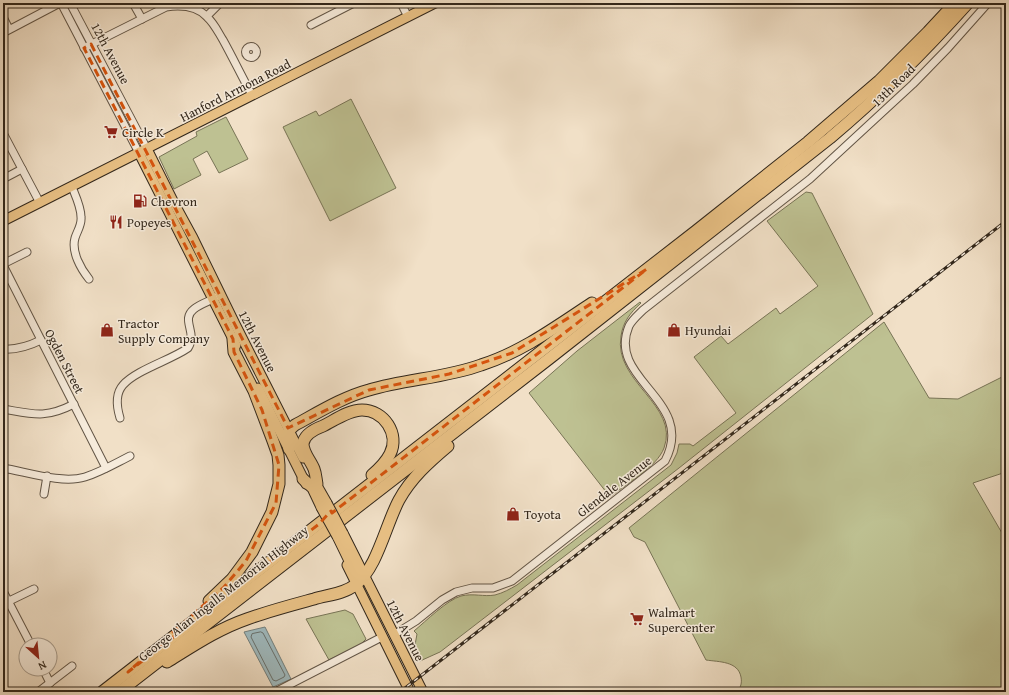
<svg xmlns="http://www.w3.org/2000/svg" width="1009" height="695" viewBox="0 0 1009 695" font-family="'Gentium Book Plus',serif">
	<style>
		.green { fill: #bec192; stroke: #787456 }
		.water { fill: #9fbabf; stroke: #737f7d }
		.lines { fill: none; stroke-linecap: round; stroke-linejoin: round }
		.shore { stroke: #68706d; stroke-width: 1 }
		.minor-casing { stroke: #625546; stroke-width: 9 }
		.major-casing { stroke: #32271b; stroke-width: 11 }
		.highway-casing { stroke: #32271b; stroke-width: 13 }
		.minor { stroke: #f6ebdb; stroke-width: 7 }
		.major { stroke: #e8c084; stroke-width: 9 }
		.highway { stroke: #e8c084; stroke-width: 11 }
		.rail-casing { stroke: #32271b; stroke-width: 3 }
		.rail { stroke: #f6ebdb; stroke-width: 1.5; stroke-dasharray: 4.5; stroke-linecap: butt }
		.major-bridge-casing { stroke: #32271b; stroke-width: 11; stroke-linecap: butt }
		.highway-bridge-casing { stroke: #32271b; stroke-width: 13; stroke-linecap: butt }
		.major-bridge { stroke: #e8c084; stroke-width: 9 }
		.highway-bridge { stroke: #e8c084; stroke-width: 11 }
		.marked { fill: none; stroke: #d6540e; stroke-width: 3; stroke-dasharray: 8 5; stroke-linejoin: round }
		.labels { text-anchor: middle; stroke-width: 3; stroke-linejoin: round; paint-order: stroke }
		.street-label { font-size: 13px; fill: #32271b; stroke: #f6ebdb }
		.poi-label { font-size: 13px; fill: #32271b; stroke: #f6ebdb; text-anchor: start }
	</style>
	<rect width="100%" height="100%" fill="#f1e0c7"/>
	<filter id="stains"><feTurbulence type="fractalNoise" baseFrequency=".005" numOctaves="4"/><feColorMatrix values="0 0 0 0 .2 0 0 0 0 .09 0 0 0 0 .02 0 0 0 .5 -.17"/></filter>
	<radialGradient id="worn" r=".72"><stop offset=".6" stop-color="#630" stop-opacity="0"/><stop offset="1" stop-color="#630" stop-opacity=".3"/></radialGradient>
	<g class="green">
		<path d="M351,99L396,188L330,221L283,127L316,111L319,116Z"/>
		<path d="M226,117L248,159L219,173L207,151L193,159L201,175L174,189L159,157L197,136L196,132Z"/>
		<path d="M806,192L812,193L873,314L679,468L440,652L420,661L415,645L417,634L414,631C426,621 447,600 461,596C473,593 484,597 495,595C503,593 510,589 517,585L671,465L677,453L679,444H690L693,446L736,413L694,357L721,336L728,344L776,308L780,314L818,286L767,221Z"/>
		<path d="M640,302L641,303C630,313 623,322 621,336C613,382 680,405 664,448C657,467 626,484 610,497L529,393L577,351Z"/>
		<path d="M884,322L929,398L958,399L1006,375V472L973,483L1006,540V692H737C741,687 742,683 741,677C738,661 719,662 706,660L645,542L634,537L629,528Z"/>
		<path d="M345,610L353,614L366,639L360,645L329,660L306,619Z"/>
	</g>
	<path class="water" d="M265,627L291,679L273,687L244,632Z"/>
	<g class="lines">
		<path class="shore" d="M261,632L263,633L285,675L284,677L276,681L273,680L251,637L252,634Z"/>
		<g class="minor-casing">
			<g id="minor">
				<path d="M61,3L139,153"/>
				<path d="M70,3L147,149"/>
				<path d="M133,3L142,19"/>
				<path d="M401,3L408,17"/>
				<path d="M207,16L220,3"/>
				<path d="M3,17L9,29"/>
				<path d="M311,25L354,3"/>
				<path d="M3,33L60,3"/>
				<circle cx="251" cy="52" r="5.5"/>
				<path d="M84,48L166,7C180,5 197,6 207,17C214,23 218,32 223,40C233,58 242,77 252,95"/>
				<path d="M3,133L40,203"/>
				<path d="M3,179L22,169"/>
				<path d="M72,187C76,197 81,207 81,217C82,225 77,231 75,238C71,252 81,269 89,279"/>
				<path d="M3,264L27,252"/>
				<path d="M3,265L106,468"/>
				<path d="M3,349C17,350 29,346 41,340"/>
				<path d="M3,409C33,414 45,419 74,404"/>
				<path d="M120,418C117,408 115,394 123,385C136,370 171,360 188,348C198,332 180,320 194,309C200,304 210,301 217,297"/>
				<path d="M3,468C27,472 62,484 85,477C101,472 116,463 130,456"/>
				<path d="M44,494L47,476"/>
				<path d="M3,591L31,645"/>
				<path d="M3,604L34,589"/>
				<path d="M395,634L416,621L442,600L456,592L472,588H493L512,581L665,461C697,400 606,380 629,326C632,320 638,315 643,310L810,179L913,84L948,48L988,3"/>
				<path d="M43,669L50,683"/>
				<path d="M38,692L72,666"/>
				<path d="M275,692L382,637"/>
			</g>
		</g>
		<g class="major-casing">
			<g id="major">
				<path d="M147,149L175,205L193,238L235,324L303,458"/>
				<path d="M139,153L236,345"/>
				<path d="M3,221L435,3"/>
				<path d="M258,388L306,484"/>
				<path d="M315,482L327,503"/>
				<path d="M343,533L423,692"/>
				<path d="M347,565L410,692"/>
			</g>
		</g>
		<g class="highway-casing">
			<g id="highway">
				<path d="M289,449C286,436 285,433 295,425C319,412 343,397 369,390C406,379 445,378 481,365C522,352 557,326 592,303"/>
				<path d="M303,479L313,488L322,507"/>
				<path d="M317,484C316,479 316,474 314,469C311,461 303,453 303,444C304,434 315,429 323,426C335,420 349,410 362,410C384,410 400,434 390,454C386,462 379,469 372,475"/>
				<path d="M338,536L355,571L358,575L364,576"/>
				<path d="M209,601L232,579L252,552L272,512L279,484V465L278,455L273,441L254,391L234,352L233,339"/>
				<path d="M167,662C193,646 218,629 247,619C269,611 292,605 314,599C327,595 344,594 355,585C377,569 386,524 399,500C411,478 429,462 448,446"/>
				<path d="M102,692L696,231L808,142L879,81L928,32L955,3"/>
				<path d="M119,692L550,358L830,138C880,96 925,51 968,3"/>
			</g>
		</g>
		<use href="#minor" class="minor"/>
		<use href="#major" class="major"/>
		<use href="#highway" class="highway"/>
		<g class="rail-casing">
			<path id="rail" d="M400,692L1006,221"/>
		</g>
		<use href="#rail" class="rail"/>
		<g class="major-bridge-casing">
			<path id="major-bridge" d="M327,503L343,533"/>
		</g>
		<g class="highway-bridge-casing">
			<path id="highway-bridge" d="M322,507L338,536"/>
		</g>
		<use href="#major-bridge" class="major-bridge"/>
		<use href="#highway-bridge" class="highway-bridge"/>
	</g>
	<path class="marked" d="M91,44L288,428L369,390L449,374L512,353L647,269L332,513L331,511L319,524L128,672L224,587L246,561L276,503L279,465L262,410L234,352L233,339L84,48Z"/>
	<defs>
		<g id="supermarket-bare" transform="scale(1.08)"><path d="M-6-5.5h2.5l.6 2H6L4.5 2H-2.5L-4.4-4H-6ZM-1.5 3.2a1.3 1.3 0 1 0 .1 0ZM3 3.2a1.3 1.3 0 1 0 .1 0Z" fill="#8f2418" stroke="#f6ebdb" stroke-width="2.5" paint-order="stroke"/></g>
		<g id="fuel-bare" transform="scale(1.08)"><path d="M-5.5-6h7V0h2V4h1.3V-2.5L3-4.5l.8-.8L6-3V5H2.5V1h-1V6h-7ZM-4.2-4.7v3.2H.2V-4.7Z" fill="#8f2418" stroke="#f6ebdb" stroke-width="2.5" paint-order="stroke"/></g>
		<g id="restaurant-bare" transform="scale(1.08)"><path d="M-5-6h1v4h1v-4h1v4h1v-4h1v5L-1.5 .5V6h-2V.5L-5-1ZM5-6V6H3V1.5H1.5Q1.5-4 5-6Z" fill="#8f2418" stroke="#f6ebdb" stroke-width="2.5" paint-order="stroke"/></g>
		<g id="shop-bare" transform="scale(1.08)"><path d="M-5-2.5h2.3a2.7 3.5 0 0 1 5.4 0H5L5.5 6h-11ZM-1.5-2.5h3a1.5 2.3 0 0 0-3 0Z" fill="#8f2418" stroke="#f6ebdb" stroke-width="2.5" paint-order="stroke"/></g>
	</defs>
	<g fill-rule="evenodd">
		<use href="#supermarket-bare" x="111" y="132"/>
		<use href="#fuel-bare" x="140" y="201"/>
		<use href="#restaurant-bare" x="116" y="222"/>
		<use href="#shop-bare" x="107" y="330"/>
		<use href="#shop-bare" x="674" y="330"/>
		<use href="#shop-bare" x="513" y="514"/>
		<use href="#supermarket-bare" x="637" y="619"/>
	</g>
	<g class="labels">
		<g class="street-label">
			<text transform="translate(111 53) rotate(62)" y="5">12th Avenue</text>
			<text transform="translate(893 85) rotate(-44)" y="5">13th Road</text>
			<text transform="translate(235 90) rotate(-27)" y="5">Hanford Armona Road</text>
			<text transform="translate(258 341) rotate(63)" y="5">12th Avenue</text>
			<text transform="translate(65 361) rotate(63)" y="5">Ogden Street</text>
			<text transform="translate(614 486) rotate(-38)" y="5">Glendale Avenue</text>
			<text transform="translate(223 593) rotate(-38)" y="5">George Alan Ingalls Memorial Highway</text>
			<text transform="translate(406 630) rotate(63)" y="5">12th Avenue</text>
		</g>
		<g class="poi-label">
			<text x="122" y="137">Circle K</text>
			<text x="151" y="206">Chevron</text>
			<text x="127" y="227">Popeyes</text>
			<text x="118" y="328">Tractor<tspan x="118" dy="15">Supply Company</tspan></text>
			<text x="685" y="335">Hyundai</text>
			<text x="524" y="519">Toyota</text>
			<text x="648" y="617">Walmart<tspan x="648" dy="15">Supercenter</tspan></text>
		</g>
	</g>
	<rect width="1009" height="695" fill="none" stroke="#f1e0c7" stroke-width="16"/>
	<rect x="4" y="4" width="1001" height="687" fill="none" stroke="#32271b" stroke-width="2"/>
	<rect x="8" y="8" width="993" height="679" fill="none" stroke="#32271b"/>
	<g transform="translate(38 657) rotate(153)"><circle r="19" fill="#f6ebdb" stroke="#a89d8e"/>
	<path d="M0-3L7 15L0 10L-7 15Z" fill="#8f2418"/>
	<text y="-6" font-size="11" font-weight="bold" text-anchor="middle" fill="#32271b">N</text>
	</g>
	<rect width="100%" height="100%" filter="url(#stains)"/>
	<rect width="100%" height="100%" fill="url(#worn)"/>
</svg>
